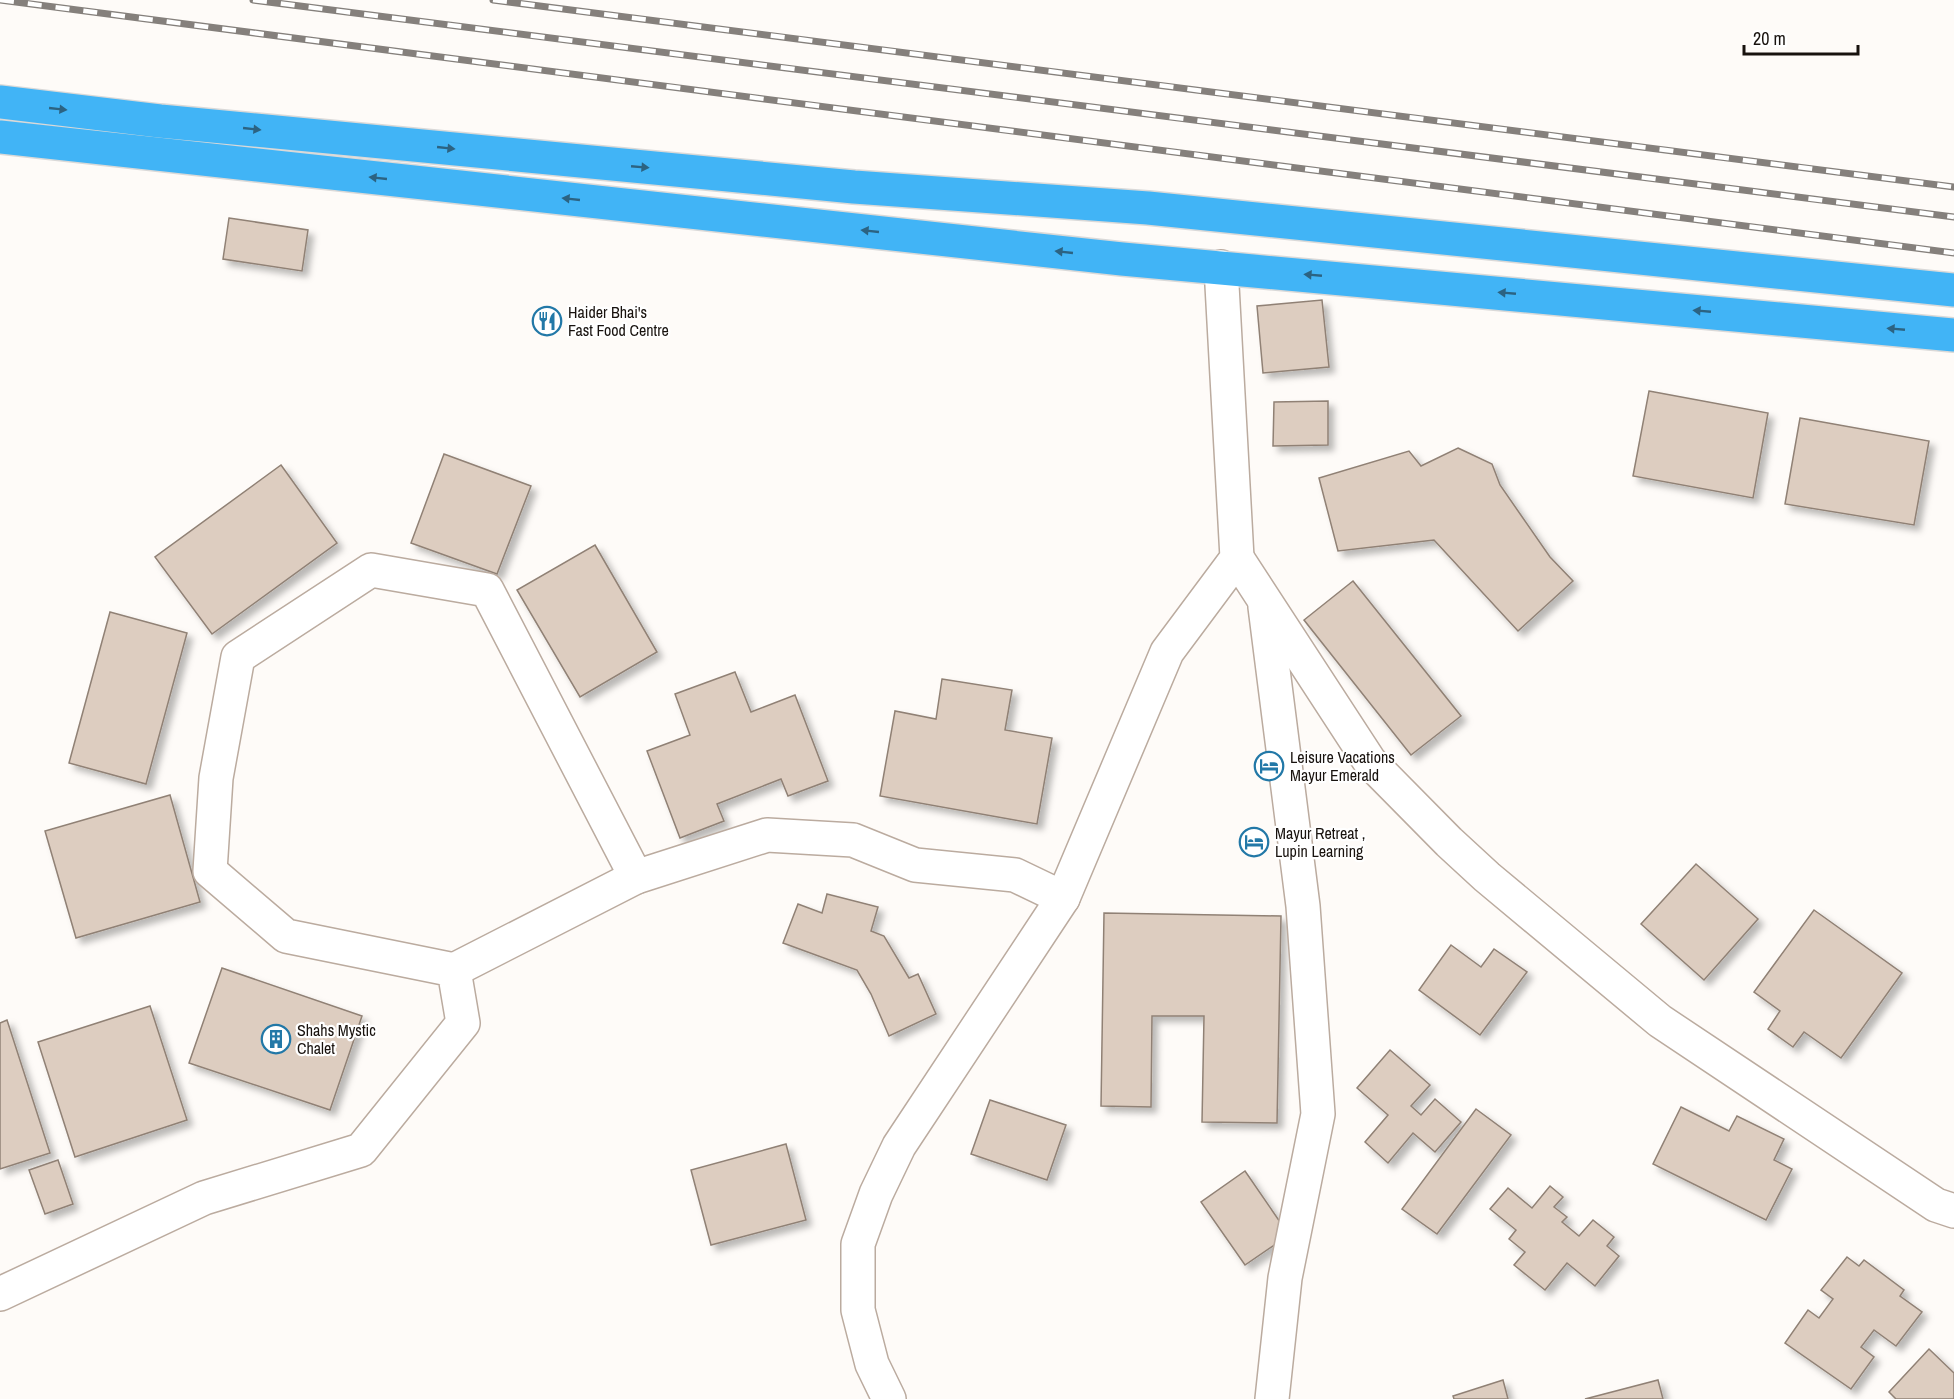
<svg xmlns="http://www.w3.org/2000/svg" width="1954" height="1399" viewBox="0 0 1954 1399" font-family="'Archivo Narrow',sans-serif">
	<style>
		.building { fill: #ddcdc0; stroke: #908175; stroke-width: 1.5; filter: url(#shadow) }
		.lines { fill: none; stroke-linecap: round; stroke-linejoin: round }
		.street-casing { stroke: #bbab9f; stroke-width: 36 }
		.highway-casing { stroke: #dad9d8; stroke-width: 36 }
		.street { stroke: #fff; stroke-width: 33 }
		.highway { stroke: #41b4f6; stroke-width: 33 }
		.rail-casing { stroke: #85807c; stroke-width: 7 }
		.rail { stroke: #fff; stroke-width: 4.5; stroke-dasharray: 14; stroke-linecap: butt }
		.oneway { fill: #2c6382 }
		.labels { text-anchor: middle; stroke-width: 4.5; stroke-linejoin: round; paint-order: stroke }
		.poi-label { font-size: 16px; fill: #18120e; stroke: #fff; text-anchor: start }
	</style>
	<defs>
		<filter id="shadow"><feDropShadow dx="5.5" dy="5.5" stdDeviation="3" flood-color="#0004"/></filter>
	</defs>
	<rect width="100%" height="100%" fill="#fefbf8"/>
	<g class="building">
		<path d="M229,218L308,230L302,271L223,259Z"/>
		<path d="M1322,300L1329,367L1263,373L1257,306Z"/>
		<path d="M1649,391L1768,413L1753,498L1633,476Z"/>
		<path d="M1328,401V445L1273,446L1274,402Z"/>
		<path d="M1800,418L1929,441L1914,525L1785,504Z"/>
		<path d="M1458,448L1492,464L1500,485L1550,557L1573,581L1518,631L1434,540L1338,551L1319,478L1409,451L1421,466Z"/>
		<path d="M444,454L531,486L497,574L411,543Z"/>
		<path d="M281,465L337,543L212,634L155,557Z"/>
		<path d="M595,545L657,652L580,697L517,590Z"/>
		<path d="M1353,581L1461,716L1411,755L1304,620Z"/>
		<path d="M110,612L187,633L146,784L69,763Z"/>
		<path d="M735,672L751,712L795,695L828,781L788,796L781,779L717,804L724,821L680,838L647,751L690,735L675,694Z"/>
		<path d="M942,679L1012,690L1005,730L1052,738L1037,824L880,796L895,711L936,719Z"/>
		<path d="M170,795L200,902L76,938L45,831Z"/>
		<path d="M1696,864L1758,919L1704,980L1641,924Z"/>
		<path d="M827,894L878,907L871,931L884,936L909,978L918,974L936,1014L889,1036L871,994L857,970L783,943L798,904L822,913Z"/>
		<path d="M1814,910L1902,973L1841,1058L1804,1032L1793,1047L1768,1029L1780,1011L1754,992Z"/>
		<path d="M1104,913L1281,916L1277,1123L1202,1122L1204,1016H1152L1151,1107L1101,1106Z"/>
		<path d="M1451,945L1481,967L1494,949L1527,972L1480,1035L1419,990Z"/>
		<path d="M222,968L362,1016L330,1110L189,1063Z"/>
		<path d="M150,1006L187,1120L75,1157L38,1042Z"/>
		<path d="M7,1020L50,1153L0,1169V1023Z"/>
		<path d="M1390,1050L1430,1085L1411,1106L1421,1115L1435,1099L1461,1122L1435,1152L1413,1133L1388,1163L1365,1142L1388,1115L1357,1088Z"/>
		<path d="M990,1100L1066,1125L1047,1180L971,1154Z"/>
		<path d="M1681,1107L1729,1131L1737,1116L1784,1139L1774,1160L1792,1169L1766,1220L1653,1164Z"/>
		<path d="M1476,1109L1511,1135L1437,1234L1402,1209Z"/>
		<path d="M786,1144L806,1220L711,1245L691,1170Z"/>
		<path d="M58,1160L73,1204L45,1214L29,1170Z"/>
		<path d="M1245,1171L1289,1235L1245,1265L1201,1202Z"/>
		<path d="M1550,1186L1563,1197L1554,1207L1567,1217L1562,1222L1579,1236L1593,1220L1614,1237L1607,1246L1619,1256L1595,1286L1567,1263L1545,1290L1514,1265L1525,1252L1509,1239L1516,1230L1490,1209L1508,1188L1532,1208Z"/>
		<path d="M1847,1257L1859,1266L1864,1260L1904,1290L1900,1296L1922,1312L1896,1346L1874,1330L1861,1347L1874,1357L1851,1389L1785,1343L1808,1310L1819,1318L1833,1299L1821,1290Z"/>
		<path d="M1929,1349L1954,1373V1399H1896L1889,1392Z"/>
		<path d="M1503,1380L1508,1399H1454L1453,1396Z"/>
		<path d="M1658,1380L1663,1399H1585Z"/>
	</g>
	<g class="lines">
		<g class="street-casing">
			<g id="street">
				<path d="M1237,558L1370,762L1449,842L1487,877L1660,1021L1936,1205L1954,1211"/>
				<path d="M1265,607L1303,906L1318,1114L1285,1278L1272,1399"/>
				<path d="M454,970L636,877"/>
				<path d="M0,1294L204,1198L361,1150L463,1023L454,970L286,936L210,871L216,778L238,657L371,570L487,590L636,877L767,835L853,840L915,865L1015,875L1063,898"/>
				<path d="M889,1399L872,1364L858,1310V1244L876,1194L899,1146L1063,898L1167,652L1237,558L1221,267"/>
			</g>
		</g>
		<g class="highway-casing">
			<g id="highway">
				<path d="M0,102L160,121L854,187L1148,208L1954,290"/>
				<path d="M0,137L1122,259L1954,335"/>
			</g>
		</g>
		<use href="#street" class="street"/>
		<use href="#highway" class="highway"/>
		<g class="rail-casing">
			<g id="rail">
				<path d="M0,0L1954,253"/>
				<path d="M253,0L1954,217"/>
				<path d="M493,0L1954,187"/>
			</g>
		</g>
		<use href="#rail" class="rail"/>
	</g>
	<defs><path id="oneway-solid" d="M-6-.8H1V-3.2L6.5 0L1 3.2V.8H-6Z" transform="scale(1.5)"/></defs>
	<g class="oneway">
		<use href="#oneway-solid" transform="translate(58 109) rotate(6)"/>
		<use href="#oneway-solid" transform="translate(252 129) rotate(6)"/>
		<use href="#oneway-solid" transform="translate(446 148) rotate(6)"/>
		<use href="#oneway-solid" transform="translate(640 167) rotate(5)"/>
		<use href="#oneway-solid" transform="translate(378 178) rotate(-174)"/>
		<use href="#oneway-solid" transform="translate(571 199) rotate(-174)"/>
		<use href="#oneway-solid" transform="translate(870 231) rotate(-174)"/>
		<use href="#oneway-solid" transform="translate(1064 252) rotate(-174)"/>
		<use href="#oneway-solid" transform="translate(1313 275) rotate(-175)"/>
		<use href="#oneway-solid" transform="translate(1507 293) rotate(-175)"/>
		<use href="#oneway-solid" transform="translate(1702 311) rotate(-175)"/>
		<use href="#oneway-solid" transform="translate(1896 329) rotate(-175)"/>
	</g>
	<defs>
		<g id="restaurant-ring" transform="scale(1.5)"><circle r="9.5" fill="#fff" stroke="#2278a7" stroke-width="1.5"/><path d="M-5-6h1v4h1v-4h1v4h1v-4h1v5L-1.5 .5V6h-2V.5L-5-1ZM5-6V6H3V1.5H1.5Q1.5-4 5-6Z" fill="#2278a7"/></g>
		<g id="hotel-ring" transform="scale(1.5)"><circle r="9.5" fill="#fff" stroke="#2278a7" stroke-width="1.5"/><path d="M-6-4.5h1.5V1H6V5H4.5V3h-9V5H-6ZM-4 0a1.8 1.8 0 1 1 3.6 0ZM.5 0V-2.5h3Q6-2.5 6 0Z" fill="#2278a7"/></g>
		<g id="building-ring" transform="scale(1.5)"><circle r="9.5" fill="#fff" stroke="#2278a7" stroke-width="1.5"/><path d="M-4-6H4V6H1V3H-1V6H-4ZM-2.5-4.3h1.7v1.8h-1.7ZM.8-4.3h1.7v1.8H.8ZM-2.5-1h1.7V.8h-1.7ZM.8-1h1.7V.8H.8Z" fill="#2278a7"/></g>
	</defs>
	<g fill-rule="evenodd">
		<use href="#restaurant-ring" x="547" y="321"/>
		<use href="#hotel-ring" x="1269" y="766"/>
		<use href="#hotel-ring" x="1254" y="842"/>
		<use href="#building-ring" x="276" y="1039"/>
	</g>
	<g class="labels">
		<g class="poi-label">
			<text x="568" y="318">Haider Bhai's<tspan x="568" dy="18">Fast Food Centre</tspan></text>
			<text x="1290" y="763">Leisure Vacations<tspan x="1290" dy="18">Mayur Emerald</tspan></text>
			<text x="1275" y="839">Mayur Retreat ,<tspan x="1275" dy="18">Lupin Learning</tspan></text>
			<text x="297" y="1036">Shahs Mystic<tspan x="297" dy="18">Chalet</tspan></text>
		</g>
	</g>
	<path d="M1744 45v9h114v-9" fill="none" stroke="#18120e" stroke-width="3"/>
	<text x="1753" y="45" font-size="18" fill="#18120e" stroke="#ffffff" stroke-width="4.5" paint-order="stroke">20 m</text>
</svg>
